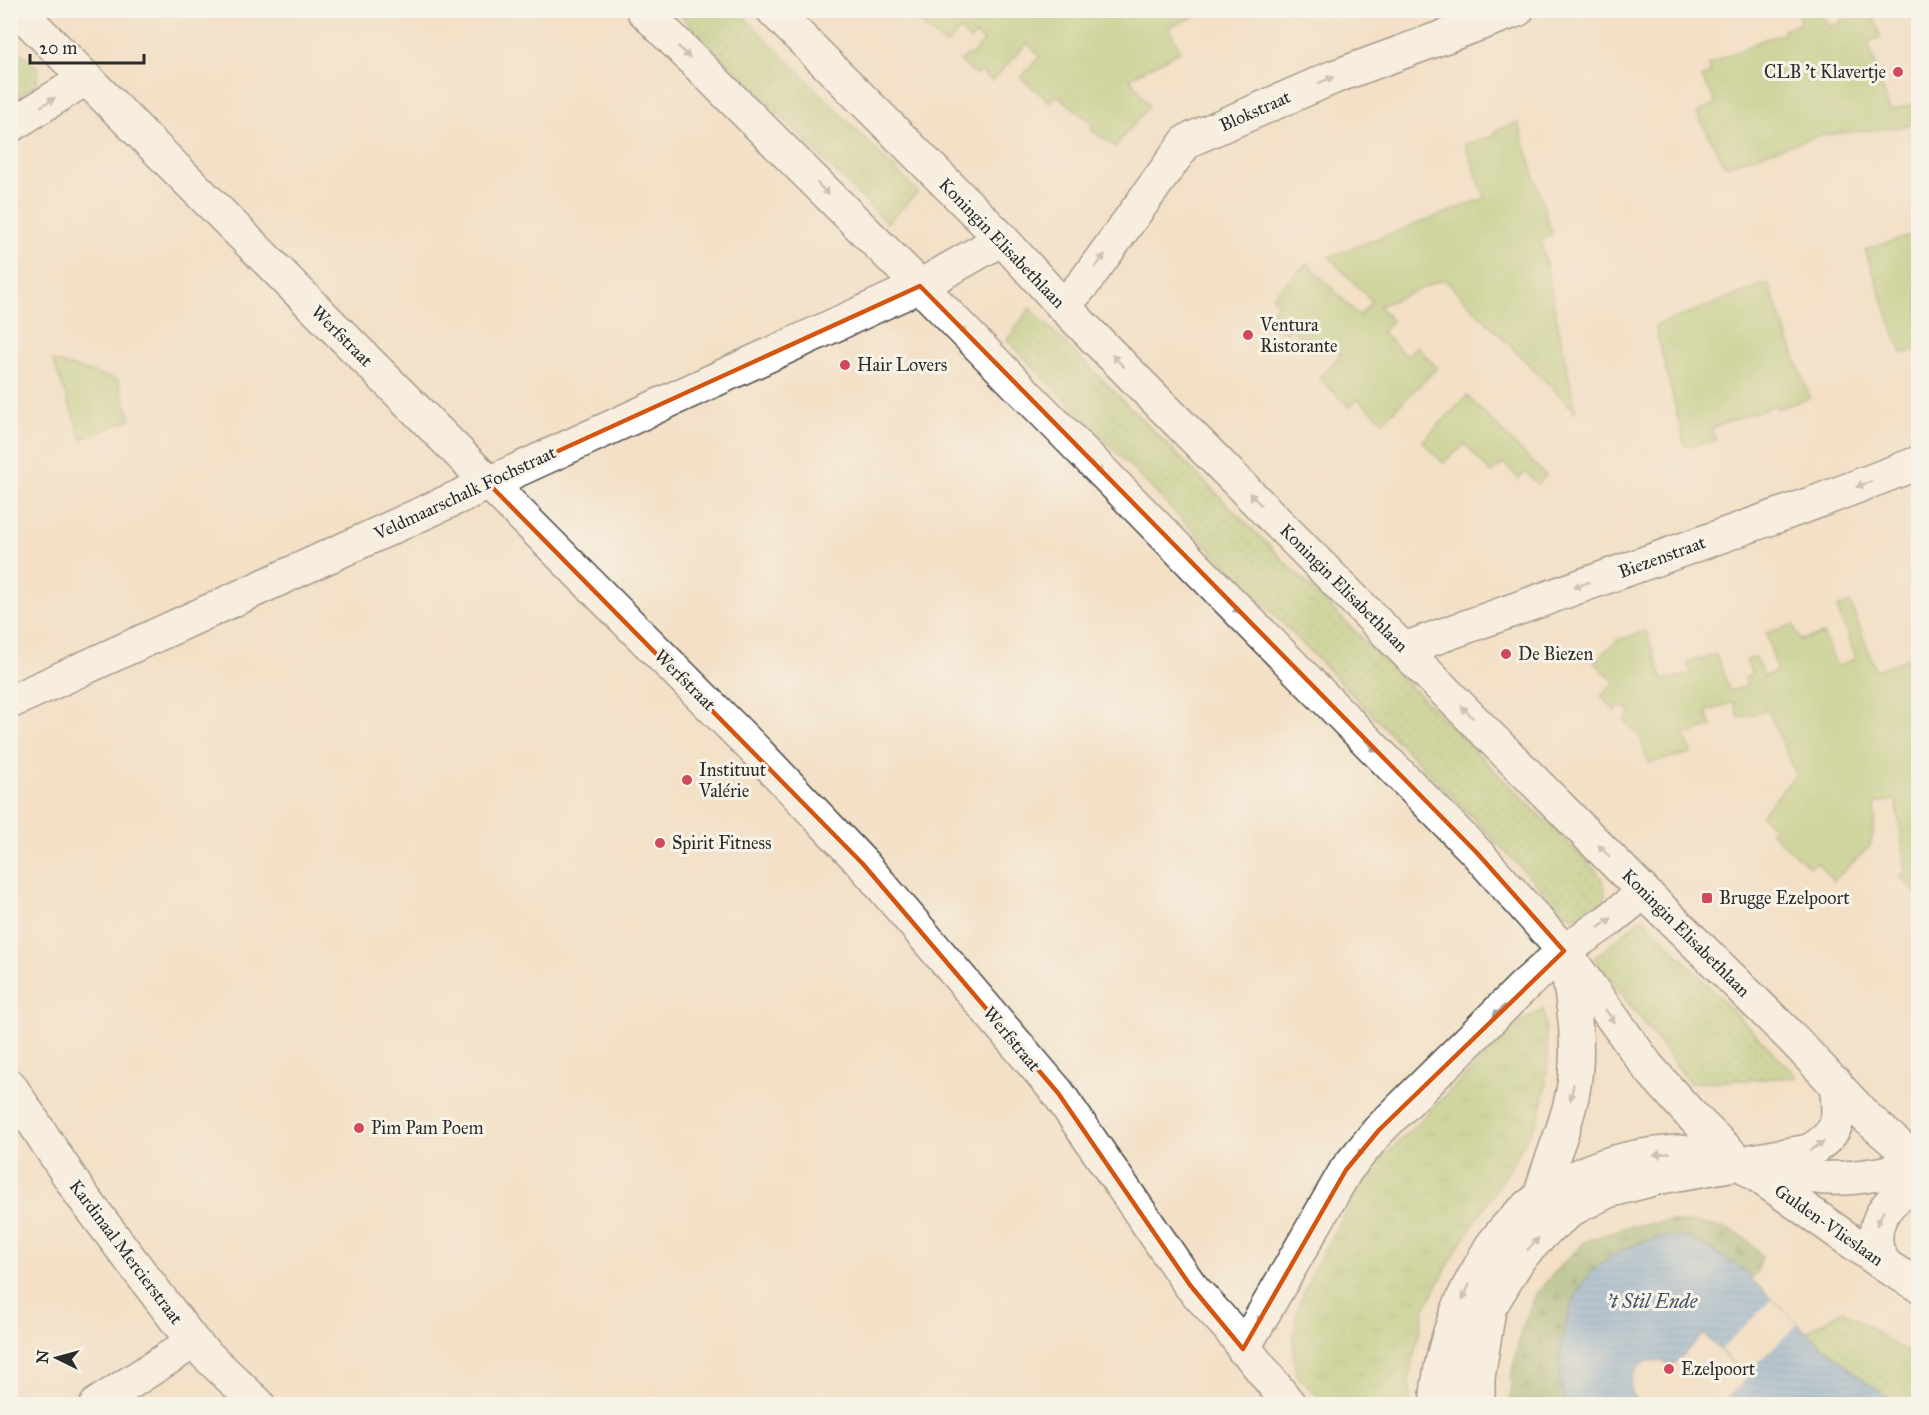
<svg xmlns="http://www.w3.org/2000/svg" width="1929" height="1415" viewBox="0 0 1929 1415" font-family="'IM FELL Great Primer',serif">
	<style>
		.grass { fill: url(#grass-dots); stroke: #697a4e; stroke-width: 1.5 }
		.forest { fill: url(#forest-firs); stroke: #586c47; stroke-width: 1.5 }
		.park { fill: url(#park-tufts); stroke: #697a4e; stroke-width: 1.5 }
		.garden { fill: #a7c871; stroke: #697a4e; stroke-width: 1.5 }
		.water { fill: url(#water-rules); stroke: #4a6782; stroke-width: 1.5 }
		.pier { fill: #f3e0c6 }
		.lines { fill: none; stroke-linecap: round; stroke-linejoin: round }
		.service-casing { stroke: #494642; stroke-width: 24 }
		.minor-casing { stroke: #494642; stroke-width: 36 }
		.secondary-casing { stroke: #494642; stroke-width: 36 }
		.service { stroke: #fff; stroke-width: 21 }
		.minor { stroke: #fff; stroke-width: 33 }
		.secondary { stroke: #fff; stroke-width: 33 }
		.oneway { fill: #a0a0a0 }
		.marked { fill: none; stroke: #d5540f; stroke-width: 4.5; stroke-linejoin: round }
		.poi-dot { fill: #d1495b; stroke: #f7f3e8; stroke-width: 2 }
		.labels { text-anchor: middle; stroke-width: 6; stroke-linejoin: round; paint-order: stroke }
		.poi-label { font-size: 18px; fill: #2b2b2b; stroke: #f7f3e8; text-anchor: start }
		.street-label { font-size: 18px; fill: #2b2b2b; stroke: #f7f3e8 }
		.water-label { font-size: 20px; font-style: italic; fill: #415568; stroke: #f7f3e8 }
	</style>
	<defs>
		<pattern id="grass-dots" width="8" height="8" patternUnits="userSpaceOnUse" patternTransform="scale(1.5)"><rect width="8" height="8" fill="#a7c871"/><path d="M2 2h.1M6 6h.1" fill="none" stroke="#88a35d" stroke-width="1.8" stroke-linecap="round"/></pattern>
		<pattern id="forest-firs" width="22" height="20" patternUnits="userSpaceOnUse" patternTransform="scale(1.5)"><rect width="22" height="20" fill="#85ac63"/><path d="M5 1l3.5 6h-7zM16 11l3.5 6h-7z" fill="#6d8c52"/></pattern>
		<pattern id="park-tufts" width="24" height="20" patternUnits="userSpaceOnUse" patternTransform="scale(1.5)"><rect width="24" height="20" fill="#a7c871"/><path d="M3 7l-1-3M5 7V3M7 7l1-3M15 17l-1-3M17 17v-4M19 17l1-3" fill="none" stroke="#88a35d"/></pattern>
		<pattern id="water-rules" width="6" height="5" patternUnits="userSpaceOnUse" patternTransform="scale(1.5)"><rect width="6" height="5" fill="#69a3d8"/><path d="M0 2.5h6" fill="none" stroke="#5785af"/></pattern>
	</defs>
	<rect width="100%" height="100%" fill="#f7f3e8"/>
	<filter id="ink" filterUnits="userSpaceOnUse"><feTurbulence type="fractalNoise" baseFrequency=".0167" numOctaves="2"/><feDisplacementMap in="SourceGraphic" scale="12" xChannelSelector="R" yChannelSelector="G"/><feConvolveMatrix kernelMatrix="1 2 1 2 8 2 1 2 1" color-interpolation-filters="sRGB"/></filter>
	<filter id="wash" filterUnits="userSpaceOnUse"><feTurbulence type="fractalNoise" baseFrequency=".008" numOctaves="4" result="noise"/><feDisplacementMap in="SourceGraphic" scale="24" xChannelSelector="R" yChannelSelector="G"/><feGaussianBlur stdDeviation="1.35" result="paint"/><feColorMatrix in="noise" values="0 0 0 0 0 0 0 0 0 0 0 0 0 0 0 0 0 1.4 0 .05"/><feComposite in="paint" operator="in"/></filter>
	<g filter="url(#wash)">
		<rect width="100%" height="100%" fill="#f3e0c6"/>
		<g class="grass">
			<path d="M676,11H738L918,192L887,223Z"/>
			<path d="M1030,308L1599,874C1607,890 1608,898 1598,913L1576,918L1564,912L1007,340Z"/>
			<path d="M1643,918L1797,1077L1690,1083L1594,958Z"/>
			<path d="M1843,1310L1918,1360V1404H1898L1870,1385L1806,1332Z"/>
		</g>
		<path class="forest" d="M1670,1221C1706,1225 1741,1223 1762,1257L1757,1272L1752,1278C1738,1266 1707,1244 1690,1238C1675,1233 1655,1238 1640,1243C1626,1248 1608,1256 1597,1267C1565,1299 1550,1363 1566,1404H1509L1512,1371L1521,1330L1536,1294L1560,1266L1586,1241L1626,1227Z"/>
		<g class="park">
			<path d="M10,43L38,68L37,85L11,100Z"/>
			<path d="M1544,1009L1548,1061L1545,1093L1539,1117L1510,1168L1460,1244L1425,1308L1410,1374V1404H1325L1297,1375L1294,1362V1335L1298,1307L1313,1271L1369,1172L1517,1024Z"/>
		</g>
		<g class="garden">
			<path d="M913,11H1209L1169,27L1180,51L1130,78L1149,106L1115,147L1090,129L1093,124L1057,95L1050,102L1021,78L1040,56L1027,43L992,81L980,71L976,75L960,61L969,54L972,55L984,41L976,35L970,40L960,30L946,45L915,18L917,15Z"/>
			<path d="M1796,11H1822L1829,27L1842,22L1839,11H1872L1881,37L1868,42L1890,111L1918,102V122L1901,127L1821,135L1725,166L1697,113L1716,103L1702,77L1711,72L1708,65L1762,40L1784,34L1783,30L1801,23Z"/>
			<path d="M1518,122L1552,234L1541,241L1576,412L1444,279L1379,306L1392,321L1382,332L1406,356L1417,346L1437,368L1383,421L1358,399L1350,408L1319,378L1341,355L1328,341L1317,353L1291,327L1286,333L1274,322L1277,319L1270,313L1278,303L1272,297L1307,263L1359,316L1372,301L1329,257L1485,198L1465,144L1495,136L1494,131Z"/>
			<path d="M1918,233V349L1902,354L1865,250Z"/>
			<path d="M1768,283L1810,398L1777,409L1775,405L1711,428L1716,441L1685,446L1655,326Z"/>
			<path d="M53,361L118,380L131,419L82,439Z"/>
			<path d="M1467,396L1546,476L1537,484L1526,472L1519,479L1504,463L1491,473L1465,444L1443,463L1423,441Z"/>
			<path d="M1850,603L1876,670L1914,656L1918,668V895L1900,877L1906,872L1896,800L1876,803L1874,829L1870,846L1833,881L1817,862L1810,867L1770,832L1774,828L1761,815L1796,775L1768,710L1739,718L1734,702L1706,712L1712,726L1684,735L1691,753L1649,763L1647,760L1640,736L1625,721L1631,713L1622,705L1615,712L1601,696L1615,682L1594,662L1618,640L1646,631L1663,680L1692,674L1687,662L1699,658L1701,660L1716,654L1730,691L1747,686L1745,678L1752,674L1746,660L1756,657L1764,677L1777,671L1766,633L1793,625L1800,640L1823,634L1837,667L1856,658L1837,608Z"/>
		</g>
		<path class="water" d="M1671,1236L1689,1238L1738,1266L1806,1332L1870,1385L1898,1404H1722L1748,1378L1703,1334L1671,1367C1644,1345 1614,1384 1642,1404H1566C1551,1365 1565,1293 1598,1266C1619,1248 1645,1240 1671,1236Z"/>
		<path class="pier" d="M1772,1299L1798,1324L1745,1374L1721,1350Z"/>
	</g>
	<g filter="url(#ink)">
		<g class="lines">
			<g class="service-casing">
				<path id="service" d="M1484,1404V1378L1495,1310"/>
			</g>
			<g class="minor-casing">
				<g id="minor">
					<path d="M18,10L756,751L863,864L1058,1093L1190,1285L1228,1327L1289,1404"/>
					<path d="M10,126L85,79"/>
					<path d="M1063,306L1084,283L1187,141L1334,77L1517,10"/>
					<path d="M1404,649L1819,501L1918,463"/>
					<path d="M10,702L920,286"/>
					<path d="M10,1086L80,1193L193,1342L258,1404"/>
					<path d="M1243,1349L1346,1170L1379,1130L1525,985L1564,951"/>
					<path d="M97,1404L193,1342"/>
				</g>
			</g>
			<g class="secondary-casing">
				<g id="secondary">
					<path d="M643,10L920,286L1477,853L1564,951L1648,1067L1690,1114L1740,1163L1886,1266L1918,1285"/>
					<path d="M773,10L1002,239L1063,306L1644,892L1794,1040L1866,1117L1918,1162"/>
					<path d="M920,286L1002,239"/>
					<path d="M1564,951L1608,921L1644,892"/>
					<path d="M1540,1197C1549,1161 1567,1127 1573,1091C1581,1047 1574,1005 1566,962"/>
					<path d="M1886,1266C1883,1261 1879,1255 1877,1249C1871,1220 1890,1194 1918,1188"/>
					<path d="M1436,1404C1440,1356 1452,1314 1477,1272C1482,1263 1487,1253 1493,1244C1536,1185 1605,1156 1677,1152C1688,1151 1701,1156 1713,1158C1747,1164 1781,1172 1815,1177C1850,1182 1885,1172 1918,1167"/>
					<path d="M1464,1404V1381L1471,1338L1520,1257L1547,1229L1574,1208L1608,1191L1661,1177L1809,1151C1842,1132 1840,1118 1836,1083"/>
				</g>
			</g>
			<use href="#service" class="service"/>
			<use href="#minor" class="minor"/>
			<use href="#secondary" class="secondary"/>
		</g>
		<defs><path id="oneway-solid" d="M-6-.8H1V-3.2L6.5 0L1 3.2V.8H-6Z" transform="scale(1.5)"/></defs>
		<g class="oneway">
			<use href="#oneway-solid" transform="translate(684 52) rotate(45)"/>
			<use href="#oneway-solid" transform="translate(1326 80) rotate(-23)"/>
			<use href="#oneway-solid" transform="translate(48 102) rotate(-32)"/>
			<use href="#oneway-solid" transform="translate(823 189) rotate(45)"/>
			<use href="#oneway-solid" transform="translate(1100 261) rotate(-54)"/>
			<use href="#oneway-solid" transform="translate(961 328) rotate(46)"/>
			<use href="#oneway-solid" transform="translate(1118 361) rotate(-135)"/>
			<use href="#oneway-solid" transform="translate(1097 468) rotate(46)"/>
			<use href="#oneway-solid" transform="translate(1864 484) rotate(159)"/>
			<use href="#oneway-solid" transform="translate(1255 499) rotate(-135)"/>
			<use href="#oneway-solid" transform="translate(1581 585) rotate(160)"/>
			<use href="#oneway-solid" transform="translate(1234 607) rotate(45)"/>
			<use href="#oneway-solid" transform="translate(1467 712) rotate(-135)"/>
			<use href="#oneway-solid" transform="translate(1371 746) rotate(45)"/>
			<use href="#oneway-solid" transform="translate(1604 851) rotate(-135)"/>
			<use href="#oneway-solid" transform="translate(1605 923) rotate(-36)"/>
			<use href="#oneway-solid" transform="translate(1499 1011) rotate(135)"/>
			<use href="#oneway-solid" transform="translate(1610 1016) rotate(54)"/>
			<use href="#oneway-solid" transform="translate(1572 1092) rotate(101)"/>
			<use href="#oneway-solid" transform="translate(1817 1146) rotate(-33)"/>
			<use href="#oneway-solid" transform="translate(1363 1150) rotate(130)"/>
			<use href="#oneway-solid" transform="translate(1662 1154) rotate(173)"/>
			<use href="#oneway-solid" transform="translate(1880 1218) rotate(115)"/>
			<use href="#oneway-solid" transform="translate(1533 1244) rotate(-46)"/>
			<use href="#oneway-solid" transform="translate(1466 1292) rotate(115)"/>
			<use href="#oneway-solid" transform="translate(1262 1316) rotate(120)"/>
		</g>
	</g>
	<path d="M0 0H1929V1415H0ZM920,286L1477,853L1564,951L1379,1130L1346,1170L1243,1349L1190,1285L1058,1093L863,864L488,483Z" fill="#f3e0c6" fill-opacity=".55" fill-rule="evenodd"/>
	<path class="marked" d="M920,286L1477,853L1564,951L1379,1130L1346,1170L1243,1349L1190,1285L1058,1093L863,864L488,483Z"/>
	<g class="poi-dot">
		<circle cx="1898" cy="72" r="6"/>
		<circle cx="1248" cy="335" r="6"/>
		<circle cx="845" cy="365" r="6"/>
		<circle cx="1506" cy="654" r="6"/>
		<circle cx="687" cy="780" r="6"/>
		<circle cx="660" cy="843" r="6"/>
		<rect x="1701" y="892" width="12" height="12" rx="3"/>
		<circle cx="359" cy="1128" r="6"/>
		<circle cx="1669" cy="1369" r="6"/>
	</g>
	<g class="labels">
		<g class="poi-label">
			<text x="1886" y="78" text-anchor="end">CLB 't Klavertje</text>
			<text x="1260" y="331">Ventura<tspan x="1260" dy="21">Ristorante</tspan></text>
			<text x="857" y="371">Hair Lovers</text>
			<text x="1518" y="660">De Biezen</text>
			<text x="699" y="776">Instituut<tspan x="699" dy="21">Valérie</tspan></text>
			<text x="672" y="849">Spirit Fitness</text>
			<text x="1719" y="904">Brugge Ezelpoort</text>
			<text x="371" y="1134">Pim Pam Poem</text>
			<text x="1681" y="1375">Ezelpoort</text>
		</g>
		<g class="street-label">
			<text transform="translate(1255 111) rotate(-24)" y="6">Blokstraat</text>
			<text transform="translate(1002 243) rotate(46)" y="6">Koningin Elisabethlaan</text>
			<text transform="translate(342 336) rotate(45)" y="6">Werfstraat</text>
			<text transform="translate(465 493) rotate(-25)" y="6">Veldmaarschalk Fochstraat</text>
			<text transform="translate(1662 557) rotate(-20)" y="6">Biezenstraat</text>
			<text transform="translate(1344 588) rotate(45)" y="6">Koningin Elisabethlaan</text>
			<text transform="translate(685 680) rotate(45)" y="6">Werfstraat</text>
			<text transform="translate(1686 933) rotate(45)" y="6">Koningin Elisabethlaan</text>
			<text transform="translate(1012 1039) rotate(50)" y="6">Werfstraat</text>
			<text transform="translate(1829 1225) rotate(35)" y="6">Gulden-Vlieslaan</text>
			<text transform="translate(126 1252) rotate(53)" y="6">Kardinaal Mercierstraat</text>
		</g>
		<g class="water-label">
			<text x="1652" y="1308">'t Stil Ende</text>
		</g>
	</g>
	<rect width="1929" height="1415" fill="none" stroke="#f7f3e8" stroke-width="36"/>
	<g transform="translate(57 1358) rotate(275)" stroke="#f7f3e8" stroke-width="4.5" paint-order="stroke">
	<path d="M0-4.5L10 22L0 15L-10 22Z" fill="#2b2b2b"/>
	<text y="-9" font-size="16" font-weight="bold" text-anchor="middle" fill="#2b2b2b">N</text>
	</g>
	<path d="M30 54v9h114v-9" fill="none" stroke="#2b2b2b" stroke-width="3"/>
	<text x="39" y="54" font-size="18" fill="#2b2b2b" stroke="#f7f3e8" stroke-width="4.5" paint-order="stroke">20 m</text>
</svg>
